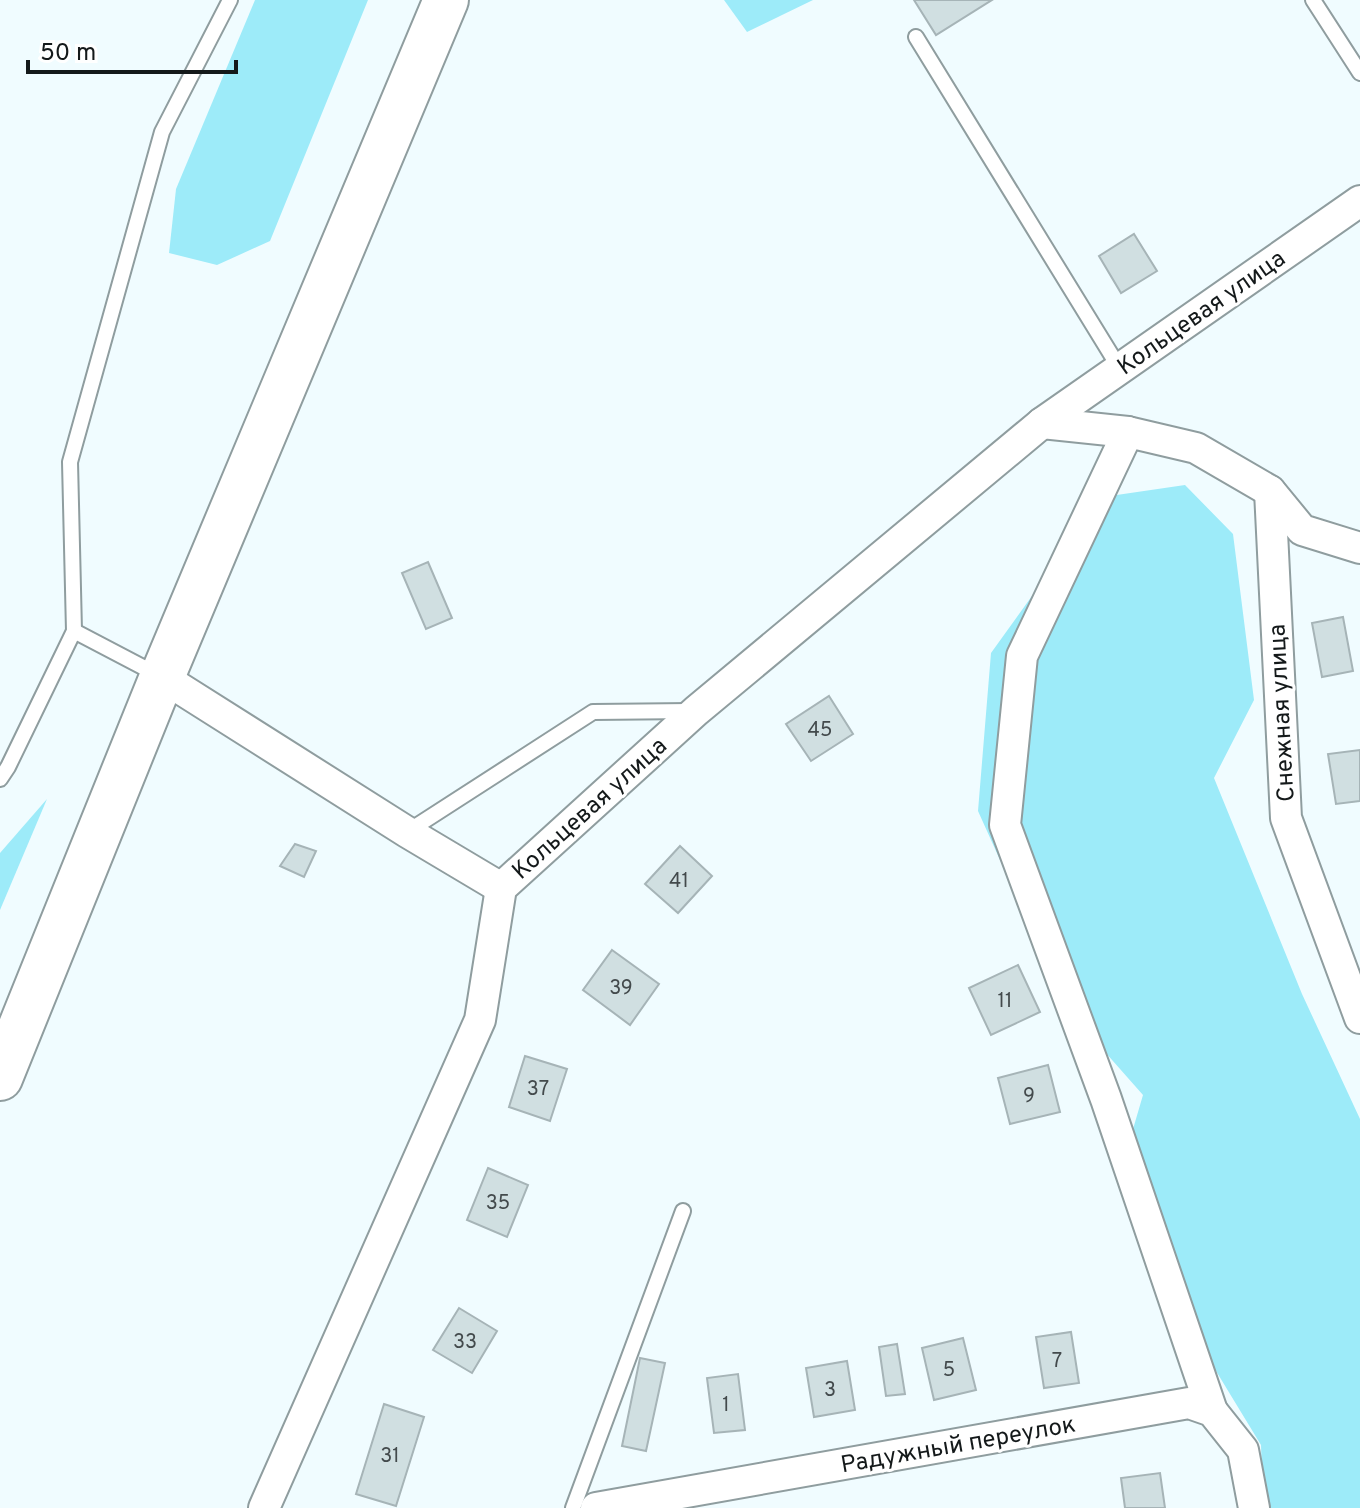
<svg xmlns="http://www.w3.org/2000/svg" width="1360" height="1508" viewBox="0 0 1360 1508" font-family="Overpass,sans-serif">
	<style>
		.green { fill: #9debf9 }
		.building { fill: #d0dfe1; stroke: #a6b4b7; stroke-width: 2 }
		.lines { fill: none; stroke-linecap: round; stroke-linejoin: round }
		.service-casing { stroke: #8f9d9f; stroke-width: 18 }
		.minor-casing { stroke: #8f9d9f; stroke-width: 34 }
		.trunk-casing { stroke: #8f9d9f; stroke-width: 48 }
		.service { stroke: #fff; stroke-width: 14 }
		.minor { stroke: #fff; stroke-width: 30 }
		.trunk { stroke: #fff; stroke-width: 44 }
		.labels { text-anchor: middle; stroke-width: 6; stroke-linejoin: round; paint-order: stroke }
		.number-label { font-size: 20px; fill: #434a4c }
		.street-label { font-size: 24px; fill: #14191a; stroke: #fff }
	</style>
	<rect width="100%" height="100%" fill="#f0fcff"/>
	<g class="green">
		<path d="M255,0H368L270,241L217,265L169,253L176,189Z"/>
		<path d="M724,0H813L747,32Z"/>
		<path d="M1185,485L1233,534L1254,700L1214,778L1302,994L1360,1119V1508H1263L1261,1445L1185,1320L1121,1170L1143,1095L1067,1009L978,811L991,653L1103,497Z"/>
		<path d="M47,799L0,910V853Z"/>
	</g>
	<g class="building">
		<path d="M914,0H992L936,35Z"/>
		<path d="M1134,234L1157,271L1121,293L1099,256Z"/>
		<path d="M428,562L452,618L426,629L402,573Z"/>
		<path d="M1343,617L1353,671L1322,677L1312,623Z"/>
		<path d="M829,696L853,734L811,761L786,724Z"/>
		<path d="M1360,750V801L1336,804L1328,754Z"/>
		<path d="M295,844L316,851L304,877L280,866Z"/>
		<path d="M680,846L712,876L678,913L645,884Z"/>
		<path d="M612,950L659,984L630,1025L583,990Z"/>
		<path d="M1018,965L1040,1012L991,1035L969,988Z"/>
		<path d="M525,1056L567,1069L550,1121L509,1107Z"/>
		<path d="M1048,1065L1060,1112L1010,1124L998,1078Z"/>
		<path d="M488,1168L528,1185L507,1237L467,1220Z"/>
		<path d="M459,1308L497,1331L472,1373L433,1350Z"/>
		<path d="M1071,1332L1079,1383L1044,1388L1036,1337Z"/>
		<path d="M963,1338L976,1390L934,1400L922,1348Z"/>
		<path d="M897,1344L905,1394L886,1396L879,1347Z"/>
		<path d="M640,1358L665,1363L646,1451L622,1446Z"/>
		<path d="M847,1361L855,1410L814,1417L806,1368Z"/>
		<path d="M738,1374L745,1430L714,1433L707,1378Z"/>
		<path d="M384,1404L424,1417L396,1506L356,1494Z"/>
		<path d="M1160,1473L1165,1508H1125L1121,1478Z"/>
	</g>
	<g class="lines">
		<g class="service-casing">
			<g id="service">
				<path d="M1313,0L1360,73"/>
				<path d="M916,37L1120,369"/>
				<path d="M74,631L70,462L162,132L230,0"/>
				<path d="M0,779L8,767L74,631L158,675"/>
				<path d="M407,832L593,712L691,711"/>
				<path d="M573,1508L683,1211"/>
			</g>
		</g>
		<g class="minor-casing">
			<g id="minor">
				<path d="M1042,423L1128,432L1196,448L1270,491L1302,530L1360,548"/>
				<path d="M1128,432L1022,656L1005,825L1106,1099L1212,1411"/>
				<path d="M1270,491L1286,818L1360,1018"/>
				<path d="M162,677L407,832L501,888"/>
				<path d="M264,1508L480,1020L501,888L696,711L1042,423L1360,201"/>
				<path d="M596,1508L1189,1403L1212,1411L1243,1450L1254,1508"/>
			</g>
		</g>
		<g class="trunk-casing">
			<path id="trunk" d="M0,1078L162,677L446,0"/>
		</g>
		<use href="#service" class="service"/>
		<use href="#minor" class="minor"/>
		<use href="#trunk" class="trunk"/>
	</g>
	<g class="labels">
		<g class="number-label">
			<text x="820" y="736">45</text>
			<text x="679" y="887">41</text>
			<text x="621" y="994">39</text>
			<text x="1005" y="1007">11</text>
			<text x="538" y="1095">37</text>
			<text x="1029" y="1102">9</text>
			<text x="498" y="1209">35</text>
			<text x="465" y="1348">33</text>
			<text x="1057" y="1367">7</text>
			<text x="949" y="1376">5</text>
			<text x="830" y="1396">3</text>
			<text x="726" y="1411">1</text>
			<text x="390" y="1462">31</text>
		</g>
		<g class="street-label">
			<text transform="translate(1201 312) rotate(-35)" y="8">Кольцевая улица</text>
			<text transform="translate(1281 713) rotate(-93)" y="8">Снежная улица</text>
			<text transform="translate(589 808) rotate(-42)" y="8">Кольцевая улица</text>
			<text transform="translate(958 1444) rotate(-10)" y="8">Радужный переулок</text>
		</g>
	</g>
	<path d="M28 60v12h208v-12" fill="none" stroke="#14191a" stroke-width="4"/>
	<text x="40" y="60" font-size="24" fill="#14191a" stroke="#ffffff" stroke-width="6" paint-order="stroke">50 m</text>
</svg>
